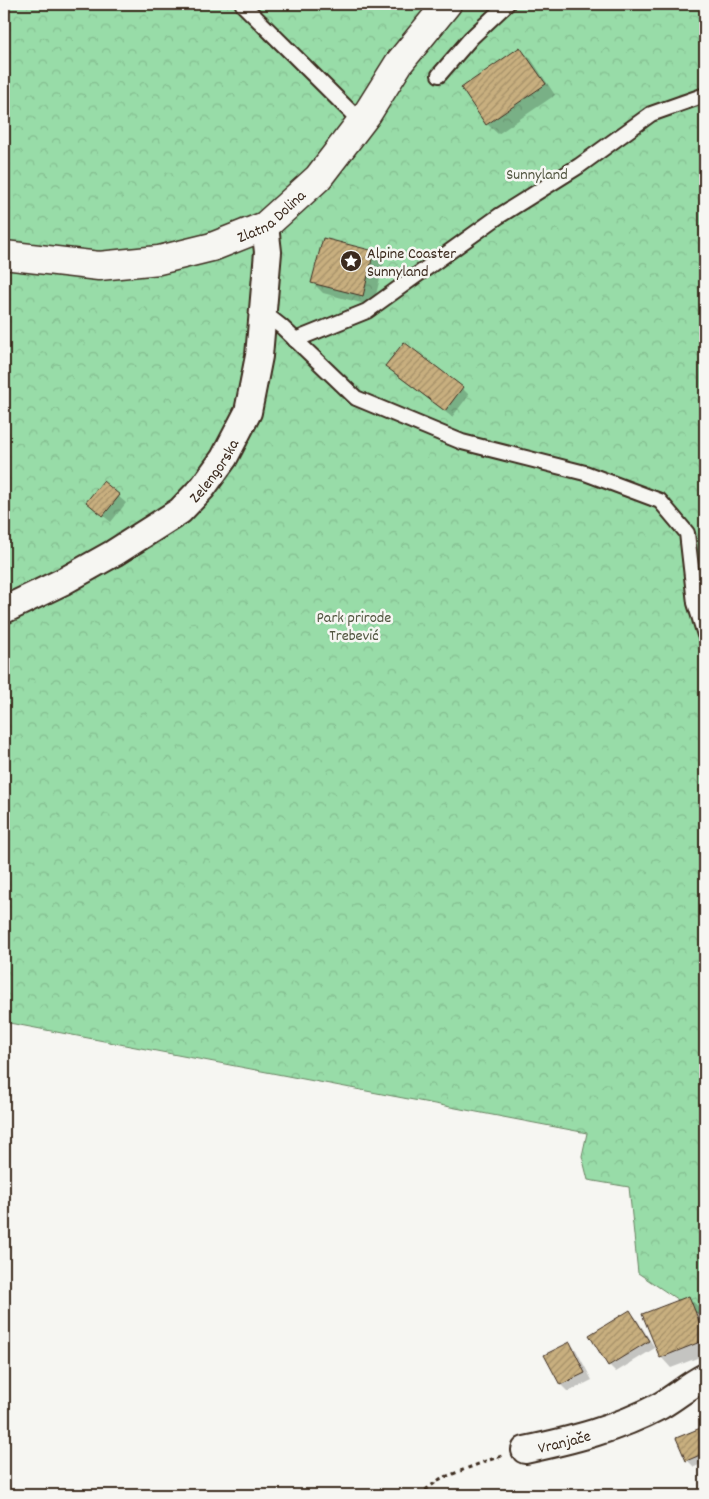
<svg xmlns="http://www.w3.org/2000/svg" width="709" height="1499" viewBox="0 0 709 1499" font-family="Dekko,sans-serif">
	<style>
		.forest { fill: url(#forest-crowns); stroke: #6a8363 }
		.shadow { fill: #0003 }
		.building { fill: url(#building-hatch); stroke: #3b2a1e }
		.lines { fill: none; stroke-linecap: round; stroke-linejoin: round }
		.lane-casing { stroke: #3b2a1e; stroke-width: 18 }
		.street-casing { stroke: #3b2a1e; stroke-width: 30 }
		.secondary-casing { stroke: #3b2a1e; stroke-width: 31 }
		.path { stroke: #3b2a1e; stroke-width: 3; stroke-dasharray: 4 4; stroke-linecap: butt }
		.lane { stroke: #f6f6f2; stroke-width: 14 }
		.street { stroke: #f6f6f2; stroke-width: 26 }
		.secondary { stroke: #f6f6f2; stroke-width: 28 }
		.labels { text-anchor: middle; stroke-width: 5; stroke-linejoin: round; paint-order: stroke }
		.park-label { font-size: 16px; fill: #525640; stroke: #f6f6f2 }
		.street-label { font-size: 16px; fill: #3b2a1e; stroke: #f6f6f2 }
		.poi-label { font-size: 16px; fill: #3b2a1e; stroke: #f6f6f2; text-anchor: start }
	</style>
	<defs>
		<pattern id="forest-crowns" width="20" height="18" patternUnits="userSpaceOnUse" patternTransform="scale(1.25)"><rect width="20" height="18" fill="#98dca8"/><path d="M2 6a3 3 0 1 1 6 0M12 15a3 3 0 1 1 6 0" fill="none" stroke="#84bd90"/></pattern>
		<pattern id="building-hatch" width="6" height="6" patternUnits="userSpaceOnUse" patternTransform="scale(1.25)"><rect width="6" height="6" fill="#c8af7f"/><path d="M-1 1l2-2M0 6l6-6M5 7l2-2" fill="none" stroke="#a48f67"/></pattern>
	</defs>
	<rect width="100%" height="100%" fill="#f6f6f2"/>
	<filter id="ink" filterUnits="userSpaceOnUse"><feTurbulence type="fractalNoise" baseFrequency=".02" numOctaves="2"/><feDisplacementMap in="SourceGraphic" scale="10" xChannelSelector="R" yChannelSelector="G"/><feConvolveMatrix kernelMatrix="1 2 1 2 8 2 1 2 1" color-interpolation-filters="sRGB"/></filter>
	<g filter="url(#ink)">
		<path class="forest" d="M4,4H705V1318L638,1273L629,1187L588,1180L582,1156L587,1133L4,1022Z"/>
		<g class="shadow">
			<path d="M520,49L531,59L555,95L498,134L487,124Z"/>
			<path d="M373,252L384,263L373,306L323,293L313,283Z"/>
			<path d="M394,373L462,388L469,395L452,417Z"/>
			<path d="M103,483L126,503L111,522L95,509Z"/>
			<path d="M689,1298L700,1308L705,1322V1355L671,1368L661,1357Z"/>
			<path d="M629,1311L636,1318L655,1348L616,1372L609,1365L591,1335Z"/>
			<path d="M569,1343L576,1350L592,1380L568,1392L561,1385Z"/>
			<path d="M702,1429L705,1432V1463L694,1467L687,1460Z"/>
		</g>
		<g class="building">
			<path d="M520,47L546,84L486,125L461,88Z"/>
			<path d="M323,238L374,251L363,296L311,283Z"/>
			<path d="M404,342L463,387L445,411L385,366Z"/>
			<path d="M103,481L120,495L103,516L86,502Z"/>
			<path d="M689,1296L705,1336V1340L660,1358L642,1314Z"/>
			<path d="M630,1310L649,1341L608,1366L589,1335Z"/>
			<path d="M570,1342L585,1373L560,1385L544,1355Z"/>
			<path d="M703,1427L705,1433V1453L686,1461L676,1438Z"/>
		</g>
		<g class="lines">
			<g class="lane-casing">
				<g id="lane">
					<path d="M243,5L361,122"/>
					<path d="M439,75L471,38L507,4"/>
					<path d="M263,312L282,327L356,398L462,442L585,473L660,501L687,533L695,603L705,635"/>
					<path d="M295,340L367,311L499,216L579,166L651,114L705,95"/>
				</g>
			</g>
			<g class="street-casing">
				<g id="street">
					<path id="s1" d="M4,610L64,581L114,553L180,511L203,487L224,458L248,412L259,356L268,252L265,226"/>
					<path id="s2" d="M525,1450C572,1440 617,1429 660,1406C676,1397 689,1385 705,1377"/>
				</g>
			</g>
			<g class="secondary-casing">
				<g id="secondary">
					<path id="s3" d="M4,255L99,266L159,260L212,247L265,226L318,178L367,114L399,63L447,4"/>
				</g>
			</g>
			<path class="path" d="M419,1495L440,1479L486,1461L502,1456"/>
			<use href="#lane" class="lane"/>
			<use href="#street" class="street"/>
			<use href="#secondary" class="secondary"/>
		</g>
	</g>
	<defs>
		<g id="sight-disc" transform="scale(1.125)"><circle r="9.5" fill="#3b2a1e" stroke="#f6f6f2"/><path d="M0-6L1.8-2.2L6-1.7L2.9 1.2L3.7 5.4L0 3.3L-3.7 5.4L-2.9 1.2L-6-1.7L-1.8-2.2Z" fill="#fff"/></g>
	</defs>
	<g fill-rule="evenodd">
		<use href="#sight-disc" x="351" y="261"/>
	</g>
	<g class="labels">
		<g class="park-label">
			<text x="537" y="179">Sunnyland</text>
			<text x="354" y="622">Park prirode<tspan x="354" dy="18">Trebević</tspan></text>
		</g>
		<g class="street-label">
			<text dy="6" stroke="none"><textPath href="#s3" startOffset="278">Zlatna Dolina</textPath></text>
			<text dy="6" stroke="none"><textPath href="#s1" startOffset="255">Zelengorska</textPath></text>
			<text dy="6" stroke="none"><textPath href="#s2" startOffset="40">Vranjače</textPath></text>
		</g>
		<g class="poi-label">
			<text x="367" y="258">Alpine Coaster<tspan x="367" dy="18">Sunnyland</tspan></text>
		</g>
	</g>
	<rect width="709" height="1499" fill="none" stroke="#f6f6f2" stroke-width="20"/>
	<rect x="10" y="10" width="689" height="1479" fill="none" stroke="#3b2a1e" stroke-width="2" filter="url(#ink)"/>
</svg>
